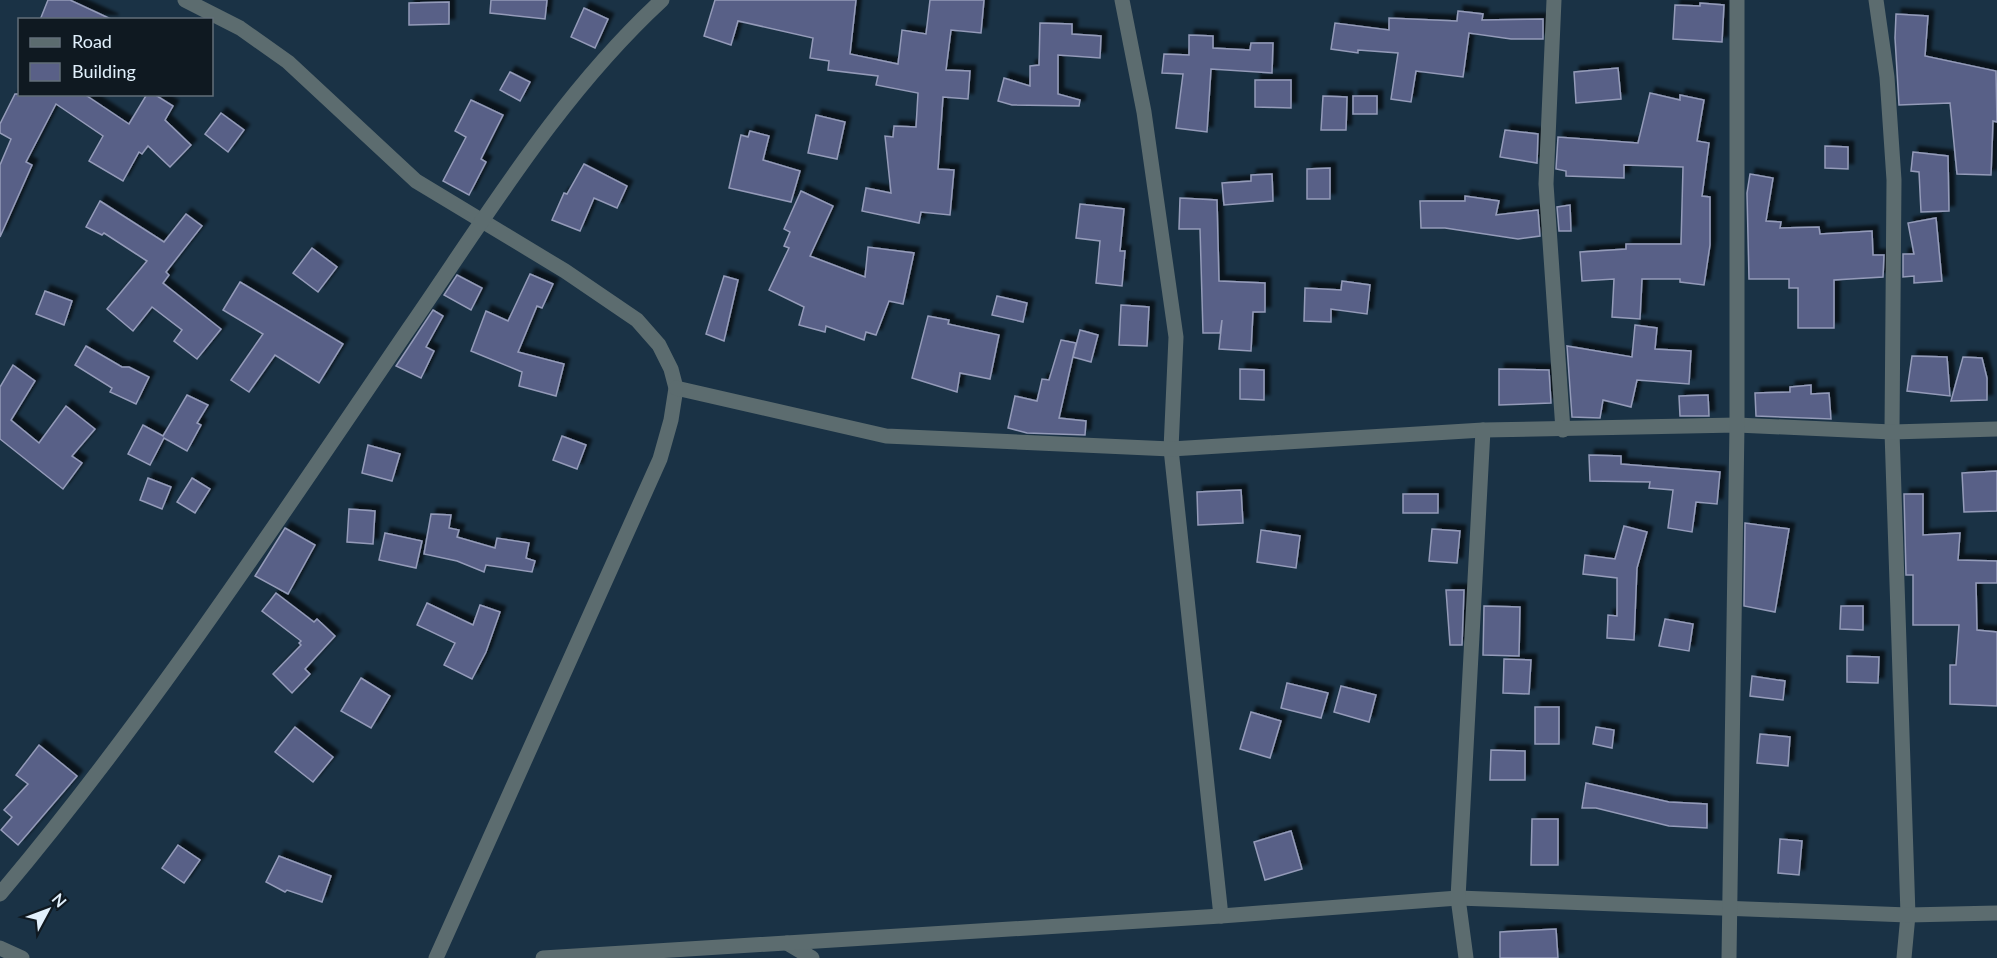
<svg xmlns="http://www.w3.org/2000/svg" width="1997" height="958" viewBox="0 0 1997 958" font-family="Lato,sans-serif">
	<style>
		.building { fill: #596087; stroke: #949bb9; stroke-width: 1.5; filter: url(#shadow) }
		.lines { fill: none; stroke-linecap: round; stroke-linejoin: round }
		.minor { stroke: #5c6c6f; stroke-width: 15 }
	</style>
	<defs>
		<filter id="shadow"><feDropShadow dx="5.5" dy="-5.5" stdDeviation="1.5" flood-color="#0009"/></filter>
	</defs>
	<rect width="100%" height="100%" fill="#1a3245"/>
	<g class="building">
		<path d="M48,0H70L113,20H40Z"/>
		<path d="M491,0H547L545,19L490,13Z"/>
		<path d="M715,0H856L850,54L898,64L902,30L926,34L930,0H984L981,33L951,30L946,70L970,71L968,99L943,97L938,169L954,170L950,215L921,212L919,223L862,211L866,188L891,193L885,136L893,137L894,126L916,127L918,93L876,85L878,76L828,70L829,61L810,58L813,38L738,21L731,45L704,36Z"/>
		<path d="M449,2V24L409,25V3Z"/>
		<path d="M1700,3L1724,5L1722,42L1673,39L1675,5L1700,6Z"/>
		<path d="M584,8L608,19L595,48L571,37Z"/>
		<path d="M1458,11L1483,14L1482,20L1543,19V39H1511L1469,33L1463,77L1416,71L1411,102L1391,99L1398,53L1358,50V53L1331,49L1335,23L1389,30V18L1457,21Z"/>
		<path d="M1896,14L1928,16L1925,56L1996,71L1997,122L1993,121L1991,175L1957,174L1950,103L1899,105L1895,38Z"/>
		<path d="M1040,23L1072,24V34L1101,36L1100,58L1058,55V94L1080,100L1079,106L1012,105L998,101L1004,78L1030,86V66L1039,65Z"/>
		<path d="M1189,35L1213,36V48L1250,50L1251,43H1273L1272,73L1211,69L1207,132L1176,128L1183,74L1162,73L1164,54L1189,55Z"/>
		<path d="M1618,68L1621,99L1576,103L1574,72Z"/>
		<path d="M510,72L530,82L520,101L500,90Z"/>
		<path d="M1255,80H1291V108L1255,107Z"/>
		<path d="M1650,93L1680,100V95L1704,100L1697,141L1709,143L1702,196L1710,197V245L1704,285L1680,282V279H1642L1640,319L1612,317L1614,279L1582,281L1580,252L1626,249V244H1681L1683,167L1624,165V178L1566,176V171L1556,169L1558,137L1638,143Z"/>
		<path d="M15,94H84L129,124L147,94H154L173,106L165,120L191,145L170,167L148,146L142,154L139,152L123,181L89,161L103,136L56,104L26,162L32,165L0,237V165L11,139L0,133V124Z"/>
		<path d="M1323,96L1347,97L1346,130H1321Z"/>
		<rect x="1353" y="96" width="24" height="18"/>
		<path d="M471,100L503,115L481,159L486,162L469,195L443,181L466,137L455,131Z"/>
		<path d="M221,113L244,130L228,152L205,134Z"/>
		<path d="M816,115L845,122L837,159L808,153Z"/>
		<path d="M1505,130L1538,134L1537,163L1500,157Z"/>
		<path d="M750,131L769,136L763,160L800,171L791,202L729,188L741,135L748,137Z"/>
		<path d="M1825,146L1848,147V169L1825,168Z"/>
		<path d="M1913,152L1948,156L1949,211L1921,212L1919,172L1911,171Z"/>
		<path d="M584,164L627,186L617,208L594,198L580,231L552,220L564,193L567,194Z"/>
		<path d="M1330,168V199H1307V169Z"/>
		<path d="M1272,174L1273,201L1224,205L1222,183L1251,181V175Z"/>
		<path d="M1750,174L1773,178L1766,221L1781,222L1780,228L1819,227L1820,234L1872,231L1873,255H1884L1883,277L1834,280V328H1798V288H1789V279H1749L1747,193Z"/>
		<path d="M801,191L833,206L810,256L865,277L868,247L914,253L903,304L889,301L876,335L866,332L864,340L826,326L825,332L799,325L804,307L769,290L789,248L784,246L790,232L784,229Z"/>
		<path d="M1465,196L1499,201L1496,215L1538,210L1540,236L1518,239L1445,228H1421L1420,201H1465Z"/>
		<path d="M1180,198L1217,200L1219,281L1265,283V312H1253L1251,351L1219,349L1222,320L1220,333H1203L1200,229H1179Z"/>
		<path d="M100,201L164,242L186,214L202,226L166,272L169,275L163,283L221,329L197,359L174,341L182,330L152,307L133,331L107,309L147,261L104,233L102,235L86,227Z"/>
		<path d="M1080,204L1124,209L1120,251H1125L1122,286L1096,283L1100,241L1076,238Z"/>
		<path d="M1570,205L1571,231H1559L1557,207Z"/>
		<path d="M1936,218L1942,281L1914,283V276L1903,277V254H1914L1908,223Z"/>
		<path d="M312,248L337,267L318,292L293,273Z"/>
		<path d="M530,274L553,284L542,308L537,306L518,352L564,364L556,396L519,386L522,372L471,351L486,311L508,321Z"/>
		<path d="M457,275L482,288L471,310L444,295Z"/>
		<path d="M724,276L738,280L724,341L706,334Z"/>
		<path d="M1342,281L1370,285L1367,314L1331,309V322L1304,321L1305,288L1341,290Z"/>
		<path d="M240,282L343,344L319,383L275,355L249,392L231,380L263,334L223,310Z"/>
		<path d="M45,291L72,301L64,325L36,314Z"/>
		<path d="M997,296L1027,303L1023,322L992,315Z"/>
		<path d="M1121,305L1149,307L1147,346L1119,345Z"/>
		<path d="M433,310L443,316L426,347L434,351L421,378L396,366Z"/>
		<path d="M928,316L949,320L948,324L999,335L990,379L960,373L957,392L912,378Z"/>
		<path d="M1635,325L1657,328L1655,349L1691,351L1689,384L1637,380L1631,407L1603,400L1600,418L1572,417L1567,346L1632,357Z"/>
		<path d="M1080,330L1098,335L1091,362L1073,357Z"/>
		<path d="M1061,340L1076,343L1059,418L1086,421L1085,435L1027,433L1008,428L1015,396L1037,401L1042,379L1049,380Z"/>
		<path d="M86,346L122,367H129L149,377L136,404L110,392L112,388L75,365Z"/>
		<path d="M1912,356L1947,357L1950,396L1907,391Z"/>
		<path d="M1963,357L1982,358L1987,378V400L1951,401Z"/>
		<path d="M13,365L35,381L11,420L39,443L66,406L95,429L72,456L82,463L63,489L0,439V387Z"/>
		<path d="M1240,369L1264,370V400L1240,399Z"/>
		<path d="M1499,369L1549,370L1551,403L1499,405Z"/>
		<path d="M1811,385V394L1829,393L1831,419L1756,416L1755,393L1790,392V387Z"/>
		<path d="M187,395L208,405L197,423L201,425L187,451L164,438L150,465L128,454L143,425L163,436Z"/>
		<path d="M1708,395L1709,416H1680L1679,396Z"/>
		<path d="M562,436L586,445L577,469L553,460Z"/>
		<path d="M368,445L400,454L392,481L362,473Z"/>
		<path d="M1589,455L1621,456V464L1720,472L1717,504L1696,502L1692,532L1668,528L1673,490L1649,488L1650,482L1590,481Z"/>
		<path d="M1997,471V511L1964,512L1962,473Z"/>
		<path d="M148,478L171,487L162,509L140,500Z"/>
		<path d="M192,478L210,489L195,513L177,502Z"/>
		<path d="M1241,490L1243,523L1198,525L1197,492Z"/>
		<rect x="1403" y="494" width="35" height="19"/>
		<path d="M1904,494H1923V535L1960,533L1958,560L1997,561V583H1976L1977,630L1997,632V706L1950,704V665H1956L1959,625H1913V575H1906Z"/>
		<path d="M349,509L375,511L373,544L347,542Z"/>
		<path d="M431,514L451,515L449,528L459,530L457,537L495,548L497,538L529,543L526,558L535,561L532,572L486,565L484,572L457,561L424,554Z"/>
		<path d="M1745,523L1789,529L1775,612L1744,606Z"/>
		<path d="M1624,526L1647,532L1637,568L1634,640L1607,638L1608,615L1617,616V578L1583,574L1585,555L1615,559Z"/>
		<path d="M285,528L315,545L288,594L255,576Z"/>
		<path d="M1432,529L1460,531L1457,563L1429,561Z"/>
		<path d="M1261,530L1300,536L1296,568L1257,562Z"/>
		<path d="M385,533L422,541L416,568L379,560Z"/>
		<path d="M1446,590H1464L1462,645H1450Z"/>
		<path d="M276,593L314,622L317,619L335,636L305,669L310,674L292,693L273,674L301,645L299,643L301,641L262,611Z"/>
		<path d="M427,603L473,625L480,605L500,612L486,652L472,679L444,665L455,643L417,625Z"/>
		<path d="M1484,606L1520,607L1519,656L1483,655Z"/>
		<path d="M1841,606H1863V630L1840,629Z"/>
		<path d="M1665,619L1693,624L1689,651L1659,646Z"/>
		<path d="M1847,656L1879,657L1878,683L1847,682Z"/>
		<path d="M1504,659L1531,660L1529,694L1503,693Z"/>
		<path d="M1752,676L1785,681L1783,700L1750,696Z"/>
		<path d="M361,678L390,696L371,728L341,711Z"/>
		<path d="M1287,683L1328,693L1321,718L1281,708Z"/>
		<path d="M1341,686L1376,695L1369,722L1334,712Z"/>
		<rect x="1535" y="707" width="24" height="37"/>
		<path d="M1251,712L1281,721L1270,758L1240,749Z"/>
		<path d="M295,727L333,757L313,782L275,752Z"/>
		<path d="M1596,727L1614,730L1612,748L1593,744Z"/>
		<path d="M1760,734L1790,737L1788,766L1757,763Z"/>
		<path d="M39,745L77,776L18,845L1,830L12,817L4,810L28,784L16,775Z"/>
		<path d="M1491,750L1525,751V780H1490Z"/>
		<path d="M1586,783L1669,802L1707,804V828L1669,826L1596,808H1582Z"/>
		<path d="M1532,819H1558V865H1531Z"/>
		<path d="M1291,831L1302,869L1265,880L1254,842Z"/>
		<path d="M1780,839L1802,841L1799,875L1778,873Z"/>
		<path d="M178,845L200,860L184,883L162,868Z"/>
		<path d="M279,856L331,876L322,902L287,890L285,892L266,882Z"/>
		<path d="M1556,929L1558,958H1500V932Z"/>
	</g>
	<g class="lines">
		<g class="minor">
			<path d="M185,0L240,28L288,62L416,181L565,271L637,320L659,345L671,369L676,388L671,420L660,459L436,958"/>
			<path d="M1122,0L1144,112L1176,337L1171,449L1221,916"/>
			<path d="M1554,0L1546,184L1563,430"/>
			<path d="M1876,0L1887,77L1894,180L1892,432L1908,915L1904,958"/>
			<path d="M676,388L886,436L1171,449L1483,430L1737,425L1892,432L1997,429"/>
			<path d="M0,894C150,716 279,519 410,327C488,214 560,94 662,0"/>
			<path d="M787,943L812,958"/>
			<path d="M0,948L22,958"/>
			<path d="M543,958L1221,916L1458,898L1908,915L1997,913"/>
			<path d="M1466,958L1458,898L1483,430"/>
			<path d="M1729,958L1737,425V0"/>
		</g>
	</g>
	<rect x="18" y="18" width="195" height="78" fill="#0f1921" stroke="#636f79" stroke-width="1.5"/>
	<rect x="30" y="38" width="30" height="9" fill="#5c6c6f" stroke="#636f79" stroke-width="1.5"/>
	<text x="72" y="48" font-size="18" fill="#e1f0fc">Road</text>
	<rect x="30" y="63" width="30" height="18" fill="#596087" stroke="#636f79" stroke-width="1.5"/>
	<text x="72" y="78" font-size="18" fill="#e1f0fc">Building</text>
	<g transform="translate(48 910) rotate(49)" stroke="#0f1921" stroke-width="4.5" paint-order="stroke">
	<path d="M0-4.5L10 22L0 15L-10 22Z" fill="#e1f0fc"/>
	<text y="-9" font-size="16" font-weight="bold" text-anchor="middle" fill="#e1f0fc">N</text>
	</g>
</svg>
